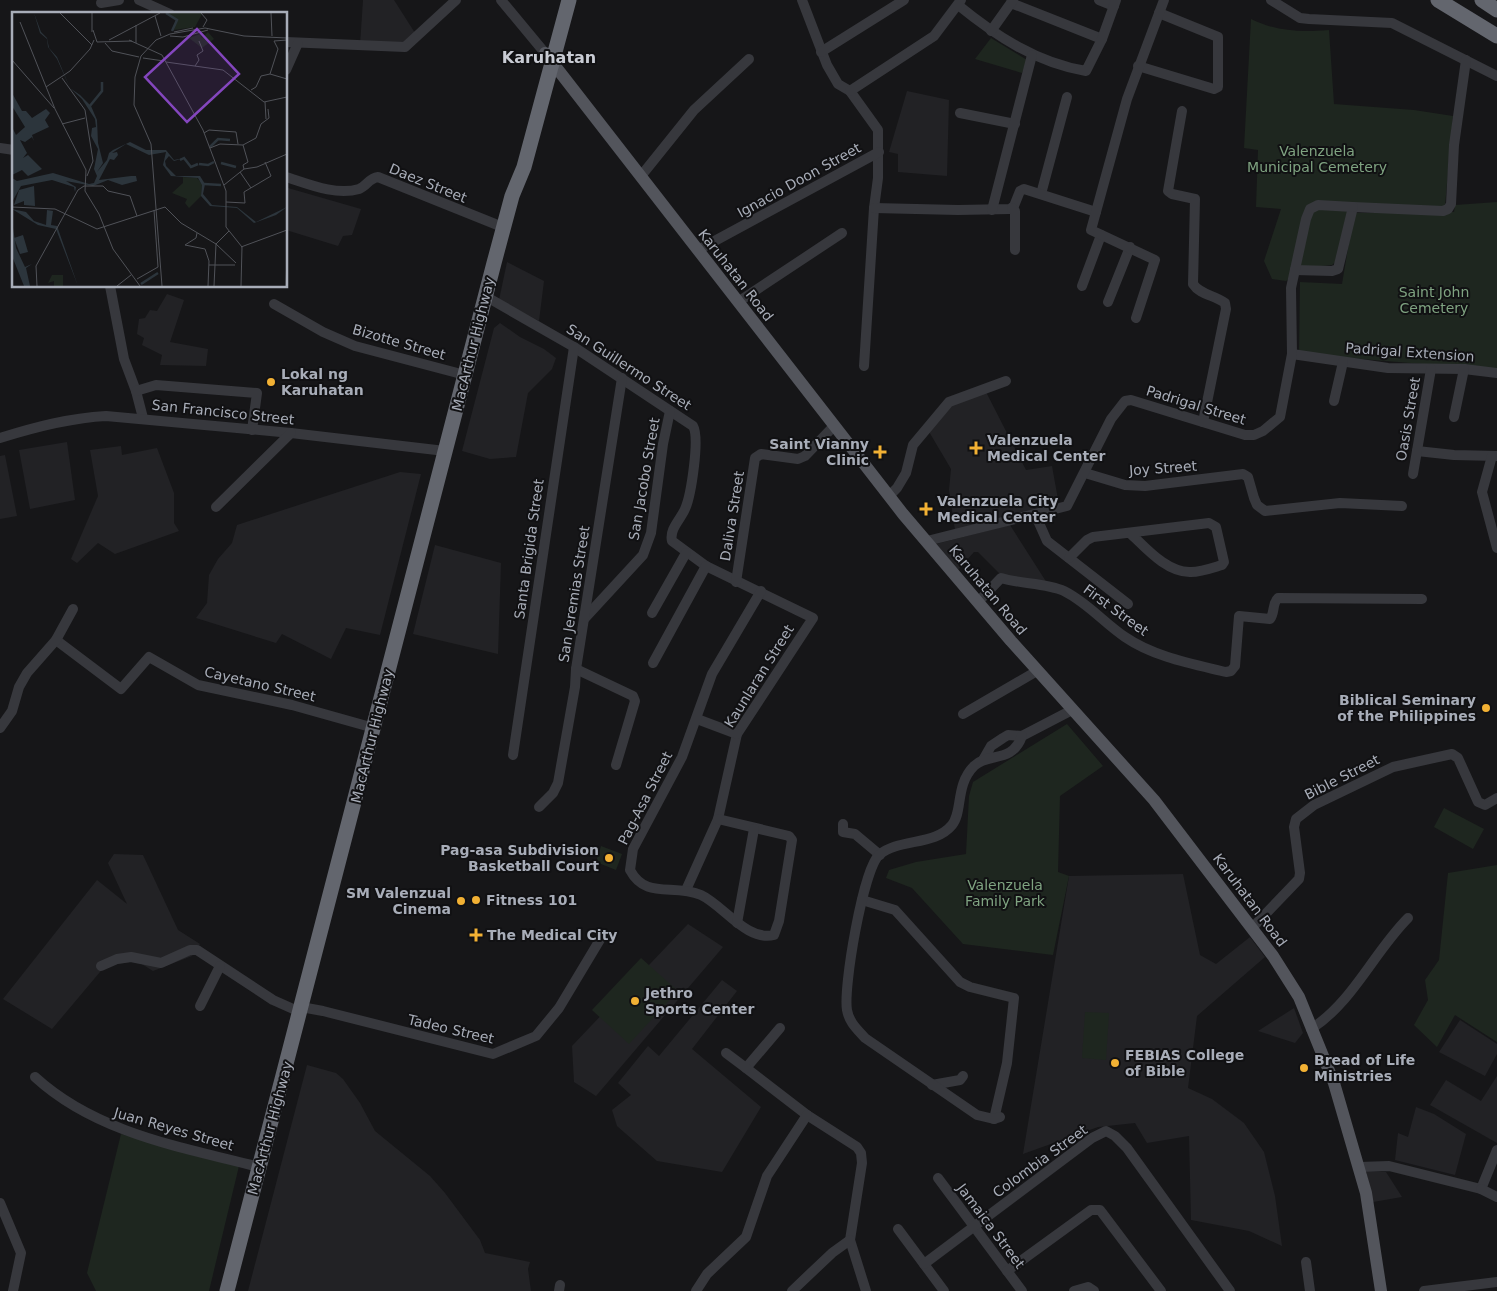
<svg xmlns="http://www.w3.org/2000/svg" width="1497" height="1291" viewBox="0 0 1497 1291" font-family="'DejaVu Sans',sans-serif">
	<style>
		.built { fill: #222225 }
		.green { fill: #1e261f }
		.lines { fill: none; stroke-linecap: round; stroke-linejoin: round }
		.minor { stroke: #37383d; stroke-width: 10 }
		.major { stroke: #53555c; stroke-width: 12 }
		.highway { stroke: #63666e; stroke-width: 15 }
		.poi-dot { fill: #f2b134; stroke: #111113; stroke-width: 2 }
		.labels { text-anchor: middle; stroke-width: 4; stroke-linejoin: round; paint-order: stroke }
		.park-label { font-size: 14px; fill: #7fa381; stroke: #111113 }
		.street-label { font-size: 14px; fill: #a8adb8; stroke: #111113 }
		.poi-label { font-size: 14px; font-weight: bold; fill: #a8adb8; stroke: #111113; text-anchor: start }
		.quarter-label { font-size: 16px; font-weight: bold; fill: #c9ccd4; stroke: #111113 }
		.inset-river { fill: none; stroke: #2c353c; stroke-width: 2.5 }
		.inset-road { fill: none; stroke: #505258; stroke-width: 1 }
		.view { fill: #8446be; fill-opacity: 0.15; stroke: #8446be; stroke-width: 2.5 }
		.inset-edge { fill: none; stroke: #a8adb8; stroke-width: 2.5 }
	</style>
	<rect width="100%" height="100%" fill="#161618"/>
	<g class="built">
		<path d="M363,0H394L415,33L403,46L360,45Z"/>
		<path d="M907,91L949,100L947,176L898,172V154L889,152Z"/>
		<path d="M288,188L361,209L352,235L343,236L338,246L286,230Z"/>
		<path d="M507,262L544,281L539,321L499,300Z"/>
		<path d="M167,294L184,300L170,342L208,349L206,366L160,365L162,355L142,345L144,338L137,334L139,319L145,318L150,310L157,311Z"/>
		<path d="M500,323L520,337L544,349L556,358L552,369L528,393L516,457L490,459L462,451L494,328Z"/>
		<path d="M986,392L1026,470L1052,466L1059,505L955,530L949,490L951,469L928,430L950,403Z"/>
		<path d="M67,442L75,500L30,509L19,450Z"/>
		<path d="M121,446L122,455L157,448L174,493V523L179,531L115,554L98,543L77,563L71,559L98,496L90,450Z"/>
		<path d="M5,455L17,516L0,519V456Z"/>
		<path d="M400,472L421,474L380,635L346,628L331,659L282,634L276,643L196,618L207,603L209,575L218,559L232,543L237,525Z"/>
		<path d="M1010,525L1047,583L1003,577L978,552H974L958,570L936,544Z"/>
		<path d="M435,545L501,563L498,654L413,634Z"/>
		<path d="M114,854L143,855L178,930L200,944L192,956L153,971L137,961L105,966L52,1029L3,999L97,880L127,904L108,863Z"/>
		<path d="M1183,874L1200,955L1216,964L1250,937L1265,957L1197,1016L1188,1088L1212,1099L1244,1123L1264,1152L1275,1196L1282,1246L1249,1231L1191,1220L1189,1136L1147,1143L1135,1123L1098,1127L1023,1154L1069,876Z"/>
		<path d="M688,924L723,947L596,1096L574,1082L572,1046Z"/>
		<path d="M722,980L737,991L692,1049L761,1107L722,1172L657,1161L617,1126L612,1110L631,1095L618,1083L648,1046L659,1056Z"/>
		<path d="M1294,1008L1303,1033L1295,1043L1258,1031Z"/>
		<path d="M1460,1020L1497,1044V1054L1485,1076L1439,1052Z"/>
		<path d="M307,1065L336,1073L343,1079L360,1103L375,1131L430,1176L445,1193L480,1240L485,1253L530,1262L528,1269L531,1291H248Z"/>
		<path d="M1497,1076V1143L1430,1105L1446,1080L1481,1101Z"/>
		<path d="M1416,1107L1434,1114L1466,1134L1455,1175L1395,1160L1398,1133L1408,1137Z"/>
		<path d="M1366,1171L1386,1172L1402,1197L1373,1202Z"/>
	</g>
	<g class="green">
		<path d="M1251,19C1278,32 1300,32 1329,30L1334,104L1414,110L1453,116L1445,206H1350L1340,258L1332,265L1301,268L1286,281L1272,279L1264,261L1281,209L1256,207L1258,150L1244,148Z"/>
		<path d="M991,38L1027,60L1022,73L975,59Z"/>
		<path d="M1497,202V370L1299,354L1300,282L1342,284L1354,213L1454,212L1455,205Z"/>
		<path d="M1067,724L1103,766L1060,796L1058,872L1069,876L1053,955L963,944L912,888L886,878L889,870L916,862L966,854L969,796L973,782Z"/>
		<path d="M1444,808L1484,829L1473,849L1434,827Z"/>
		<path d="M601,846L622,854L616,870L596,862Z"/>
		<path d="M1497,865V1042L1455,1015L1437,1047L1414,1025L1428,1000L1425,980L1439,960L1448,873Z"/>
		<path d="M641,958L678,991L629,1044L592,1010Z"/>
		<path d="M1085,1012L1109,1013L1106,1060L1082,1058Z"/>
		<path d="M121,1134L239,1166L209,1291H96L87,1273Z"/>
	</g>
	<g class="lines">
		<g class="minor">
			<path d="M139,0L170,14"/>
			<path d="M501,0L545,53"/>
			<path d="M802,0L827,65L838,84L850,91L878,130V178L874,208L864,366"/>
			<path d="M1099,0L1114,6"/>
			<path d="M1271,0L1300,18L1309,19L1392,23L1497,76"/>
			<path d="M101,3L119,0"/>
			<path d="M1011,3L1102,39"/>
			<path d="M958,5C996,36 1037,63 1086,71L1102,39L1116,0"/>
			<path d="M991,31L1013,0"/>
			<path d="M286,42L405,47L456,0"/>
			<path d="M821,52L904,0"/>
			<path d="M1138,66L1214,89L1218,87V37L1159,13"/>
			<path d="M286,70L298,43"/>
			<path d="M850,91L934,36L961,0"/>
			<path d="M1182,111L1168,191L1172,194L1195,199L1193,284C1200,295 1215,295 1225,303L1226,309L1203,422"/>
			<path d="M960,113L1015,124"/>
			<path d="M0,148L14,150"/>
			<path d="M641,176L694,110L749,59"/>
			<path d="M286,177C308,184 336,196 359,189C367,186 369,178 378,177L505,228"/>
			<path d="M1041,194L1067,97"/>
			<path d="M874,208L958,210L1010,209L1014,206L1020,191L1024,189L1096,212"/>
			<path d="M1012,208L1015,211V250"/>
			<path d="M992,210L1032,55"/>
			<path d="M698,250L879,152"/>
			<path d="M1295,270L1332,271L1338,269L1353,207L1443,211L1448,209L1451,204L1454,145L1466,60"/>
			<path d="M110,286L124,359L136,391L143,418"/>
			<path d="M1082,286L1101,235"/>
			<path d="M485,296L574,347L693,426C700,438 691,496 685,509C681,519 669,529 672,541L706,566L813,618L737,734L718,819L686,890"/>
			<path d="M738,302L842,233"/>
			<path d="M1108,302L1130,247"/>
			<path d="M274,304L323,332L355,346L465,375"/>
			<path d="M1136,318L1155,260L1091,230L1127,99L1164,0"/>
			<path d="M1292,354L1388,368L1464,369L1497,373"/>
			<path d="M136,391L156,385L257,393L252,430"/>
			<path d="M1334,401L1343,362"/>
			<path d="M1454,417L1464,369"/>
			<path d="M0,438C35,427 69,418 106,416L291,433L445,451"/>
			<path d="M1417,451L1454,455L1497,456"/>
			<path d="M1492,456L1482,492L1497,548"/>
			<path d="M1085,473L1125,485L1145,486L1243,474L1248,477L1254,498L1257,505L1265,511L1340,503L1402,506"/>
			<path d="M1413,474L1431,369"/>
			<path d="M889,496L897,488L906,473L913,445L949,402L1006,381"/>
			<path d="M216,507L291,433"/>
			<path d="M1035,514L1047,541L1128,604"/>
			<path d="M927,541L1067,506L1111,419L1125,401L1131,400L1245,435H1254L1263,431L1280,417L1292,354L1291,288L1306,219L1310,209L1318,205L1353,207"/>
			<path d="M1069,558L1087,540L1093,537L1209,523L1216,527L1224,562L1222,565C1212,568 1201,572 1191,572C1167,573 1146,548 1130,533"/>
			<path d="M736,582L755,458L761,454L798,459L805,456L834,426"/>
			<path d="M978,602L1001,578C1020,584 1047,583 1064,591C1088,603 1104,623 1125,637C1154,657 1193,664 1226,672L1231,671L1235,666L1239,616L1270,619C1275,613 1272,603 1278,598L1422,599"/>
			<path d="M652,613L686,553"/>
			<path d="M584,619L643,555L651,533L663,444L670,411"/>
			<path d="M56,640L121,689L149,657L198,685L292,705L374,728"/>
			<path d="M653,663L706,566"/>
			<path d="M576,669L633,696L635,701L616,765"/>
			<path d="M963,714L1037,671"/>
			<path d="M697,719L737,734"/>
			<path d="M0,728L12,711L19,687L27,673L56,640L73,609"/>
			<path d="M513,755L574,347"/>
			<path d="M983,760L991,746L1003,738L1008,735L1022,736L1072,710"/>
			<path d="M539,807L553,793L558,783L575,687L576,669L622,378"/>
			<path d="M718,819L789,836L792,840L779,921L774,935C747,942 723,905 701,895C673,883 646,900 630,870L633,849L682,757L712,674L761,591"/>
			<path d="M843,824V832L855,834L880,855"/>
			<path d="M862,900L895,910L960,982L970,987L1014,998L1007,1063L994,1119"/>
			<path d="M737,923L754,829"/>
			<path d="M1252,928L1299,879L1300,873L1294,827L1296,819L1314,805L1393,767L1452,754L1458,758L1478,802L1485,805L1497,798"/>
			<path d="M101,966L117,959L131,957L161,963L190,950H197L273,1000L300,1012"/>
			<path d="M200,1006L220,966"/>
			<path d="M301,1007L323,1011L493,1054L536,1036L559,1008L601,938"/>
			<path d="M780,1028L746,1068L807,1115L857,1147L861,1153L862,1163L850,1240L866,1291"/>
			<path d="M1311,1029C1353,1002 1374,952 1408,918"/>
			<path d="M726,1053L746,1068"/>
			<path d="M35,1077C96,1133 181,1147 259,1167"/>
			<path d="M932,1085L960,1080L963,1076"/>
			<path d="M1000,1117L994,1119L977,1115L865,1038C857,1029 849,1022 847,1010C843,988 863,870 879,855C899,838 935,846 952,825C963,812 955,785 974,766C988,752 1012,764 1022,736"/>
			<path d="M1359,1167L1389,1166L1481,1189L1497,1150"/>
			<path d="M938,1178L1022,1291"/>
			<path d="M1481,1189L1497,1197"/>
			<path d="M0,1203L21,1253L13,1291"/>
			<path d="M898,1229L944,1291"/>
			<path d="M1306,1262L1310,1291"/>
			<path d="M924,1264L1092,1138L1106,1131L1115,1136L1127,1148L1230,1291"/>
			<path d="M1007,1271L1091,1210H1100L1161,1291"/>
			<path d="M559,1291L560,1285"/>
			<path d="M696,1291L707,1274L746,1237L767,1176L807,1115"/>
			<path d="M792,1291L832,1253L850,1240"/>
			<path d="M1074,1291L1088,1287L1094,1291"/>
			<path d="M1424,1291L1497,1282"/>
		</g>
		<path class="major" d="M545,53L903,514L1011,641L1154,800L1273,956L1299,997L1334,1083L1366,1193L1381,1291"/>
		<g class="highway">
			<path d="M1438,0L1497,36"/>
			<path d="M1482,0L1497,10"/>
			<path d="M227,1291L494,263L512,196L524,167L569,0"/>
		</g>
	</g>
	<g class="poi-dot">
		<circle cx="271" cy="382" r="5"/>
		<path d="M973.5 440.5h5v5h5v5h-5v5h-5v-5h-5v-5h5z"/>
		<path d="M877.5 444.5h5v5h5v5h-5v5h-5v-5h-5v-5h5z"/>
		<path d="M923.5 501.5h5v5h5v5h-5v5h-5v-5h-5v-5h5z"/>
		<circle cx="1486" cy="708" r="5"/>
		<circle cx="609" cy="858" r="5"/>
		<circle cx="476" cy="900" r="5"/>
		<circle cx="461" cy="901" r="5"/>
		<path d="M473.5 927.5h5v5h5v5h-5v5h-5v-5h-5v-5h5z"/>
		<circle cx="635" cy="1001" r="5"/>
		<circle cx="1115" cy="1063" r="5"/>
		<circle cx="1304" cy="1068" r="5"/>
	</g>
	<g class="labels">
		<g class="park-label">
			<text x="1317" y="156">Valenzuela<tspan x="1317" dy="16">Municipal Cemetery</tspan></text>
			<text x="1434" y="297">Saint John<tspan x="1434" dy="16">Cemetery</tspan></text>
			<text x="1005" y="890">Valenzuela<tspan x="1005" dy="16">Family Park</tspan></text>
		</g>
		<g class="street-label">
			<text transform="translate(799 180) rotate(-29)" y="5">Ignacio Doon Street</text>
			<text transform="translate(428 183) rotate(22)" y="5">Daez Street</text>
			<text transform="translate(736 275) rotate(52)" y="5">Karuhatan Road</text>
			<text transform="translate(399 342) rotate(16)" y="5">Bizotte Street</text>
			<text transform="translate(473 344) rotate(-76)" y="5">MacArthur Highway</text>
			<text transform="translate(1410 352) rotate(4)" y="5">Padrigal Extension</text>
			<text transform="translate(629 367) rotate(33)" y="5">San Guillermo Street</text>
			<text transform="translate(1196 405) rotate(17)" y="5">Padrigal Street</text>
			<text transform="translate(223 412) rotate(6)" y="5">San Francisco Street</text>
			<text transform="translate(1408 419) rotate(-80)" y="5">Oasis Street</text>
			<text transform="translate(1163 468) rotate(-4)" y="5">Joy Street</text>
			<text transform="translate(644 479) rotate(-80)" y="5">San Jacobo Street</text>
			<text transform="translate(732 516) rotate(-81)" y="5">Daliva Street</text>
			<text transform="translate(529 549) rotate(-82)" y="5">Santa Brigida Street</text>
			<text transform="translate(988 590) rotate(50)" y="5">Karuhatan Road</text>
			<text transform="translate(574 594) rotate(-81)" y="5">San Jeremias Street</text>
			<text transform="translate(1116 610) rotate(36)" y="5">First Street</text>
			<text transform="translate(759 676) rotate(-58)" y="5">Kaunlaran Street</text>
			<text transform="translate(260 684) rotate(13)" y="5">Cayetano Street</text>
			<text transform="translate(372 736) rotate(-76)" y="5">MacArthur Highway</text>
			<text transform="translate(1342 777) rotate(-27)" y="5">Bible Street</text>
			<text transform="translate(645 798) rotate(-63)" y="5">Pag-Asa Street</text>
			<text transform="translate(1250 900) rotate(53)" y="5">Karuhatan Road</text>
			<text transform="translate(451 1029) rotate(13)" y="5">Tadeo Street</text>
			<text transform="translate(270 1128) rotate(-75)" y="5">MacArthur Highway</text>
			<text transform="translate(174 1129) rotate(16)" y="5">Juan Reyes Street</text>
			<text transform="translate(1040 1161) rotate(-36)" y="5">Colombia Street</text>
			<text transform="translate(991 1226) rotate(53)" y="5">Jamaica Street</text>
		</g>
		<g class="poi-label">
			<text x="281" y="379">Lokal ng<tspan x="281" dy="16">Karuhatan</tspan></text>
			<text x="987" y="445">Valenzuela<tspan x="987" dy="16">Medical Center</tspan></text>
			<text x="869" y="449" text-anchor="end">Saint Vianny<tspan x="869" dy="16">Clinic</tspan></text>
			<text x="937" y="506">Valenzuela City<tspan x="937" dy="16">Medical Center</tspan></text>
			<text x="1476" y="705" text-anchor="end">Biblical Seminary<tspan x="1476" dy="16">of the Philippines</tspan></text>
			<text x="599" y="855" text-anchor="end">Pag-asa Subdivision<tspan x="599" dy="16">Basketball Court</tspan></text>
			<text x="451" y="898" text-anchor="end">SM Valenzual<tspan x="451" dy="16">Cinema</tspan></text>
			<text x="486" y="905">Fitness 101</text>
			<text x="487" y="940">The Medical City</text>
			<text x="645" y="998">Jethro<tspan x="645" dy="16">Sports Center</tspan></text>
			<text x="1125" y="1060">FEBIAS College<tspan x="1125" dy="16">of Bible</tspan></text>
			<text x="1314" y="1065">Bread of Life<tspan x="1314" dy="16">Ministries</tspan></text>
		</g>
		<g class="quarter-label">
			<text x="549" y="63">Karuhatan</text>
		</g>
	</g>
	<g transform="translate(12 12)">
		<rect width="275" height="275" fill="#161618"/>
		<path d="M154,1H188L190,2L183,15L162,18L164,8ZM196,20L202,27L190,36L177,26L188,22L190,26ZM171,165L185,166L190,172L189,184L177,196L173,191L175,187L160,181L171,171ZM40,263H51V274H42V269L36,271Z" fill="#1e261f"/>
		<path d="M22,1L29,20L35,26L37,36L45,45L58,76L68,83L79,94L85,108L86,131L91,151L85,160L95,148L97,141L101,138L118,130L134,138H154L162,148L172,146L162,149L157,144L153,149L154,154L164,164H188L193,172L191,182L200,193L225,195L244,210L275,195L264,203L242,211L225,196L198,194L189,184L190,173L186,166L159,164L151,153L154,140L137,143L114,132L100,141L105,140L106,143L102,148L98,147L87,168L119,164H124L125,169L110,173L96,168L81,174L54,169L64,175L63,180L62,175L40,168L9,174L0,190V166L5,169L41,161L77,172L82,171L85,164L82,157L86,137L79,124L80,116L84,115L83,107L70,87L58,76L45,47L36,35L35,27L28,21ZM0,81L10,99H14L20,106L34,97L38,101L33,108L37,115L20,123L22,129L20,125L13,130L8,128L15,141L11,146L16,143L30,157L16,164L10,158L0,163V115L4,123L13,115L0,94ZM22,174L23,194L12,193V189L2,193L7,178ZM0,197L14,200L22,209L34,213L35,198L41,199L39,213L45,214L66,274L44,217L26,213ZM0,209L4,236L13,255L20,252L14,256L18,274H12L0,244ZM11,223L16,240L8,242L2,226Z" fill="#2c353c"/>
		<path class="inset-river" d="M154,1L165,8L160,19M77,95L90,79V70M198,135L206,127L218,128M168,148L172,146L179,155L186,152M209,151L224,155M187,152L196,153L202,150M192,172L209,173M129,272L146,261"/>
		<path class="inset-road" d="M48,1L80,33M80,1V20M189,1L195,8L191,15M259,1L260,24M143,4L149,24M8,10L43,97L74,158L73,179L87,202L101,237L128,274M124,13V31M193,16L232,24L275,26M81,18L85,30L120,29M162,20L181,16M158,24L171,25L196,18M97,28L148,1M117,28L150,43L191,118L214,179V215L230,235L229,274M93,31L100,39L127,45M131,46L152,49M0,48L42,96M154,50L211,58L252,90L275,85M183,54L187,48L185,43L191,39L187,29M258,62L266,37L262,29L275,28M258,62L275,67M50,66L73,98L81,149L75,164M34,75L58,59L78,37L82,28M239,78L244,75L249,64L258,62M253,90L254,107M50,112L73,106M192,121L197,118L224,120L226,132M231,133L236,150L231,153L232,157M198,136L208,132L231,133L244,126L249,112L257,106L256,97M228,160L239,176M212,173L232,157L245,155L275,142M72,174H91L96,179L118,184L125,204M214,190L233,191L232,180L259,164L253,150M0,195L43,197L85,217L153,195L169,211L204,232L224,251M204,232L217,219M204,232L203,253H223M173,233L193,237L197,249L196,274M173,233L184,226L185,221M229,235L275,218M197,253H203L202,274M125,267L146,255L142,198M25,274L24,254L66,178L72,174M105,274L119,263M150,274L139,132L122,93L123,65L129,44L144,28L158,22L193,16M274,274L275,242"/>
		<path class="view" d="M185,17L227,62L175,110L133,65Z"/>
		<rect width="275" height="275" class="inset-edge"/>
	</g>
</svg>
